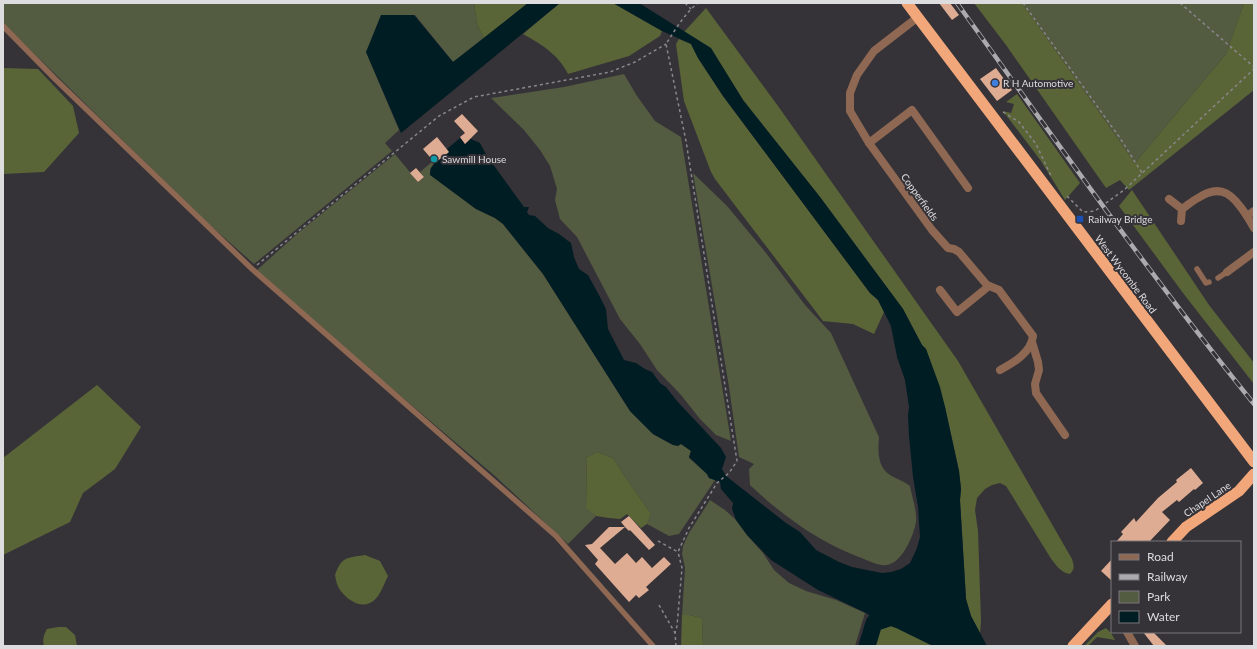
<svg xmlns="http://www.w3.org/2000/svg" width="1257" height="649" viewBox="0 0 1257 649" font-family="Lato,sans-serif">
	<style>
		.green { fill: #535b40 }
		.forest { fill: #596537 }
		.water { fill: #001d24 }
		.lines { fill: none; stroke-linecap: round; stroke-linejoin: round }
		.river { stroke: #001d24; stroke-width: 17 }
		.building { fill: #deac92 }
		.path { stroke: #88878b; stroke-width: 1.5; stroke-dasharray: 3 3; stroke-linecap: butt }
		.service { stroke: #8e6852; stroke-width: 5.5 }
		.minor { stroke: #8e6852; stroke-width: 8 }
		.trunk { stroke: #f2a77a; stroke-width: 11 }
		.rail-casing { stroke: #abaaad; stroke-width: 4.5 }
		.rail { stroke: #353338; stroke-width: 3; stroke-dasharray: 9; stroke-linecap: butt }
		.shop-dot { fill: #3f7fe0; stroke: #353338; stroke-width: 1.5 }
		.culture-dot { fill: #0f9aa8; stroke: #353338; stroke-width: 1.5 }
		.transit-dot { fill: #1a4fb4; stroke: #353338; stroke-width: 1.5 }
		.labels { text-anchor: middle; stroke-width: 4; stroke-linejoin: round; paint-order: stroke }
		.poi-label { font-size: 10px; fill: #dddcdf; stroke: #353338; text-anchor: start }
		.street-label { font-size: 10px; fill: #dddcdf; stroke: #353338 }
	</style>
	<rect width="100%" height="100%" fill="#353338"/>
	<g class="green">
		<path d="M3,3H474L477,24L484,39L453,62L415,15L366,52L399,130L385,143L392,151L254,264L202,218L3,23Z"/>
		<path d="M1022,3H1244L1226,54L1135,163Z"/>
		<path d="M624,74L637,96L655,121L681,137L731,441L716,435L700,419L681,395L657,370L640,344L620,319L577,237L560,219L555,200L557,189L550,166L540,150L524,130L491,98L564,87Z"/>
		<path d="M395,154L418,182L424,177L420,172L433,161L435,163L430,169L431,175L476,209L495,218L503,224L543,274L630,411L653,434L673,445L681,444L691,451L689,458L707,474L709,478L715,480L679,534L669,536L647,524L651,514L624,475L613,458L597,452L587,457L586,507L596,516L568,544L495,476L343,347L257,270L298,233Z"/>
		<path d="M693,173L727,206L766,253L805,305L831,333L879,437C878,450 877,467 890,475C897,479 904,481 910,486C912,497 917,511 916,522C914,535 902,563 887,565C879,566 871,562 864,559C820,543 784,517 750,485L749,469L754,464L739,457L729,387Z"/>
		<path d="M710,500L725,510L736,520L747,535L763,553L774,570L789,583L806,591L836,600L865,613L855,646H703L702,618L689,615H682L685,568L682,554L683,546L689,533Z"/>
	</g>
	<g class="forest">
		<path d="M474,3H528L484,39L477,24Z"/>
		<path d="M560,3H613L662,31L660,36L629,56L568,74C558,54 541,44 523,34Z"/>
		<path d="M974,3H1022L1135,163L1226,54L1244,3H1254V90L1129,190L1120,180L1106,188L1006,45Z"/>
		<path d="M706,8L778,106L958,361L1072,559C1074,566 1075,569 1070,574C1061,573 1055,564 1050,557L1006,486L1000,483L992,485L985,489L977,498L975,510L978,531L981,621L980,633L971,616L966,599L960,500L961,489L959,471L945,407L926,349L922,345L903,309L820,197L743,100L711,49L684,32Z"/>
		<path d="M679,39L691,44L698,58L723,96L870,293L878,300L884,312L874,334L853,324L823,321L715,179L711,172L684,101L676,44Z"/>
		<path d="M3,68L38,69L73,106L79,133L44,172L3,174Z"/>
		<path d="M1017,94L1080,183L1065,200L1041,161L1003,111L1011,113L1014,104L1006,102Z"/>
		<path d="M1132,190L1209,305L1254,363V384L1183,293L1119,206Z"/>
		<path d="M97,385L141,427L115,469L83,493L70,522L3,555V458Z"/>
		<path d="M597,452L613,458L624,475L651,514L647,524L641,528L627,514L620,519L609,518L596,516L586,508L587,457Z"/>
		<path d="M365,555L380,561L388,576C385,582 382,590 378,596C366,612 350,603 340,590C337,586 336,580 335,575C342,556 347,558 365,555Z"/>
		<path d="M682,615H689L702,618L703,646H681Z"/>
		<path d="M874,623C894,622 915,637 933,646H867Z"/>
		<path d="M58,627H66L75,635L77,646H44C42,640 44,634 47,629Z"/>
		<path d="M1106,628L1111,633L1115,640L1097,637L1088,646H1084L1098,632Z"/>
	</g>
	<g class="water">
		<path d="M528,3H560L401,133L366,52L381,15H414L453,62Z"/>
		<path d="M613,3H639L711,48L743,100L820,197L903,309L922,345L926,349L940,387L945,407L959,471L961,489L960,500L966,599L971,616L987,646H933L896,628L882,623H874L868,614L818,590L771,560L747,535L736,520L732,509L733,503L721,489L720,482L709,478L707,474L689,457L691,451L681,444L678,446L673,445L653,434L630,411L543,274L503,224L495,218L476,209L430,175C430,163 440,159 448,152L447,149L460,138L465,144L471,139L480,143L487,156L524,207H529L527,212L529,215L535,216L548,228L559,234L571,243L574,257L579,269L588,275L600,297L606,309L608,329L624,360L636,363L645,369L652,372L660,383L666,387L677,401L721,448L726,457L722,469L726,476L786,523L800,532L816,550L839,562L852,567L882,573L891,572L901,569L910,563L917,548L920,537L918,507L913,477L909,436L908,416L909,407L905,380L897,357L891,326L878,300L870,293L723,96L698,58L691,44L662,31Z"/>
	</g>
	<g class="lines">
		<path class="river" d="M867,646L874,623L895,616"/>
	</g>
	<g class="building">
		<path d="M939,3H950L959,15L952,20Z"/>
		<path d="M996,68L1012,90L997,101L980,79Z"/>
		<path d="M462,114L478,131L465,144L460,137L465,133L454,121Z"/>
		<path d="M437,137L449,152L435,163L423,149Z"/>
		<path d="M416,168L424,177L418,182L410,173Z"/>
		<path d="M1191,468L1203,483L1195,490L1194,489L1179,502L1177,500L1162,512L1170,520L1149,542H1116L1123,534L1121,532L1134,518L1136,522L1158,498L1177,482L1176,480Z"/>
		<path d="M629,516L655,545L649,550L630,530L629,531L625,527L600,548L615,564L627,553L636,563L642,557L652,568L664,557L671,564L646,587L649,590L639,598L636,595L629,602L595,564L598,560L585,545L592,544L609,527H625L621,522Z"/>
		<path d="M1112,559V581L1101,571Z"/>
		<path d="M1143,632H1153L1167,646H1154Z"/>
	</g>
	<g class="lines">
		<g class="path">
			<path d="M685,3L691,9"/>
			<path d="M1023,3L1120,138L1142,173"/>
			<path d="M1180,3L1254,67"/>
			<path d="M1003,112L1019,122L1036,144L1051,176"/>
			<path d="M1067,196L1083,212L1095,211L1124,190L1254,69"/>
			<path d="M257,265L439,116L474,97L610,72L635,62L666,44"/>
			<path d="M658,541L678,552"/>
			<path d="M659,605L675,633"/>
			<path d="M676,646L675,633L677,626L682,568L678,552L689,528L717,483L729,473L737,461L686,141L666,44C675,30 685,13 698,3"/>
		</g>
		<g class="service">
			<path d="M3,26L55,79L252,269L556,536L653,646"/>
			<path d="M1197,269L1206,283L1209,282"/>
			<path d="M1218,278L1227,272"/>
		</g>
		<g class="minor">
			<path d="M918,17L874,51L857,75L850,93V111L869,143L932,230L948,248L954,249L959,252L987,285L999,290L1033,336C1031,353 1013,363 1000,370"/>
			<path d="M869,143L912,110L968,188"/>
			<path d="M1169,199L1182,209L1181,221"/>
			<path d="M1182,209C1188,205 1192,201 1198,198C1222,182 1234,196 1247,216L1254,211"/>
			<path d="M1247,216L1254,228"/>
			<path d="M1227,272L1254,252"/>
			<path d="M940,290L957,312L989,286"/>
			<path d="M1032,342L1038,362L1039,370L1035,384L1036,393L1065,435"/>
			<path d="M1127,632L1135,646"/>
		</g>
		<g class="trunk">
			<path d="M907,3L1254,462"/>
			<path d="M1172,542L1186,527L1239,491L1254,474"/>
			<path d="M1073,646L1112,604"/>
		</g>
		<g class="rail-casing">
			<path id="rail" d="M957,3C1054,138 1149,274 1254,404"/>
		</g>
		<use href="#rail" class="rail"/>
	</g>
	<circle class="shop-dot" cx="995" cy="83" r="4"/>
	<circle class="culture-dot" cx="434" cy="159" r="4"/>
	<rect class="transit-dot" x="1076" y="215" width="8" height="8" rx="2"/>
	<g class="labels">
		<g class="poi-label">
			<text x="1003" y="87">R H Automotive</text>
			<text x="442" y="163">Sawmill House</text>
			<text x="1088" y="223">Railway Bridge</text>
		</g>
		<g class="street-label">
			<text transform="translate(920 197) rotate(54)" y="4">Copperfields</text>
			<text transform="translate(1126 274) rotate(53)" y="4">West Wycombe Road</text>
			<text transform="translate(1207 499) rotate(-34)" y="4">Chapel Lane</text>
		</g>
	</g>
	<rect width="1257" height="649" fill="none" stroke="#dddcdf" stroke-width="8"/>
	<rect x="1111" y="541" width="130" height="92" fill="#353338" stroke="#78777b"/>
	<rect x="1119" y="554" width="20" height="6" fill="#8e6852" stroke="#78777b"/>
	<text x="1147" y="561" font-size="12" fill="#dddcdf">Road</text>
	<rect x="1119" y="574" width="20" height="6" fill="#abaaad" stroke="#78777b"/>
	<text x="1147" y="581" font-size="12" fill="#dddcdf">Railway</text>
	<rect x="1119" y="591" width="20" height="12" fill="#535b40" stroke="#78777b"/>
	<text x="1147" y="601" font-size="12" fill="#dddcdf">Park</text>
	<rect x="1119" y="611" width="20" height="12" fill="#001d24" stroke="#78777b"/>
	<text x="1147" y="621" font-size="12" fill="#dddcdf">Water</text>
</svg>
